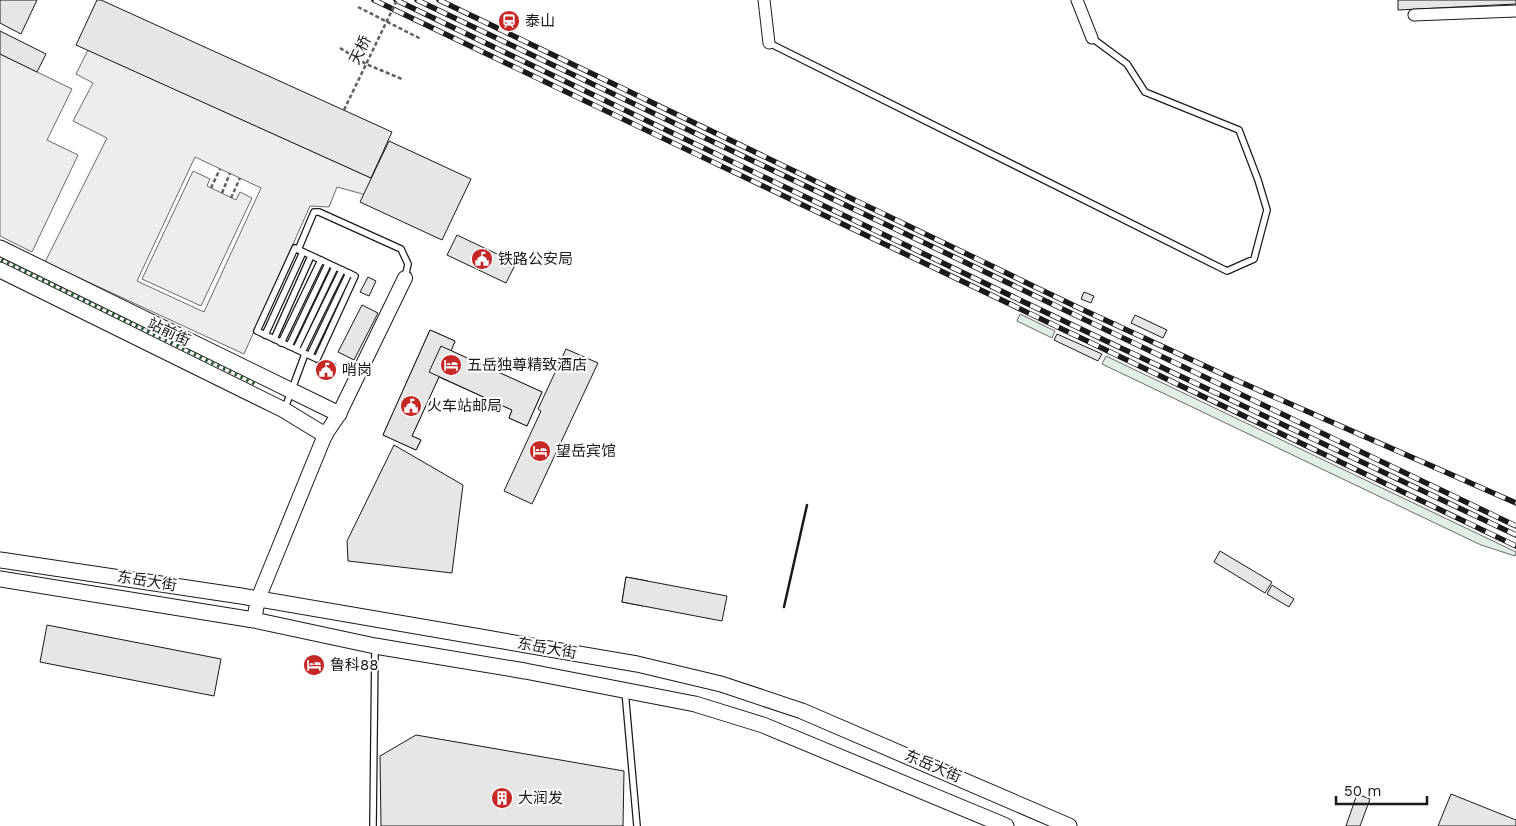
<svg xmlns="http://www.w3.org/2000/svg" width="1516" height="826" viewBox="0 0 1516 826" font-family="'Work Sans','Noto Sans SC',sans-serif">
	<style>
		.green { fill: #e0efe3; stroke: #6a6a6a }
		.parking { fill: #ededed; stroke: #6a6a6a; fill-rule: evenodd }
		.building { fill: #e6e6e6; stroke: #1a1a1a }
		.lines { fill: none; stroke-linecap: round; stroke-linejoin: round }
		.service-casing { stroke: #1a1a1a; stroke-width: 8 }
		.minor-casing { stroke: #1a1a1a; stroke-width: 13 }
		.tertiary-casing { stroke: #1a1a1a; stroke-width: 16 }
		.secondary-casing { stroke: #1a1a1a; stroke-width: 17 }
		.path { stroke: #5f5f5f; stroke-width: 2.5; stroke-dasharray: 4 2.5; stroke-linecap: butt }
		.service { stroke: #fff; stroke-width: 5.5 }
		.minor { stroke: #fff; stroke-width: 11 }
		.tertiary { stroke: #fff; stroke-width: 14 }
		.secondary { stroke: #fff; stroke-width: 15 }
		.rail-casing { stroke: #1a1a1a; stroke-width: 5.5 }
		.rail { stroke: #fff; stroke-width: 4; stroke-dasharray: 11; stroke-linecap: butt }
		.path-bridge { stroke: #5f5f5f; stroke-width: 2.5; stroke-dasharray: 4 2.5; stroke-linecap: butt }
		.hedge { stroke: #2b5a34; stroke-width: 4; stroke-dasharray: 2.5 4; stroke-linecap: butt }
		.wall { stroke: #1a1a1a; stroke-width: 2.5 }
		.labels { text-anchor: middle; stroke-width: 4; stroke-linejoin: round; paint-order: stroke }
		.poi-label { font-size: 15px; fill: #1a1a1a; stroke: #fff; text-anchor: start }
		.street-label { font-size: 15px; fill: #1a1a1a; stroke: #fff }
	</style>
	<rect width="100%" height="100%" fill="#fff"/>
	<g class="green">
		<path d="M1020,314L1055,331L1052,338L1017,321Z"/>
		<path d="M1106,356L1516,552L1515,556L1481,545L1102,364Z"/>
	</g>
	<g class="parking">
		<path d="M88,50L373,179L366,195L337,187L329,207L310,206L244,354L45,262L107,138L73,121L93,83L76,74ZM195,157L261,188L204,312L137,281Z"/>
		<path d="M0,54L72,89L47,140L78,155L32,252L0,236Z"/>
		<path d="M193,171L210,179L207,186L236,200L240,192L252,198L201,306L142,279Z"/>
	</g>
	<g class="building">
		<path d="M37,0L21,34L0,23V0Z"/>
		<path d="M97,0H101L392,132L371,178L76,45Z"/>
		<path d="M1398,0H1516V4L1398,10Z"/>
		<path d="M0,31L46,54L37,72L0,54Z"/>
		<path d="M389,141L471,179L442,240L360,202Z"/>
		<path d="M457,235L516,263L506,283L447,255Z"/>
		<path d="M368,277L376,281L369,296L360,292Z"/>
		<path d="M1084,292L1094,296L1091,303L1081,299Z"/>
		<path d="M362,305L378,313L354,360L338,352Z"/>
		<path d="M1135,315L1167,330L1163,338L1131,323Z"/>
		<path d="M430,330L455,341L412,436L421,440L416,450L383,435Z"/>
		<path d="M430,330L455,341L451,351L542,392L527,426L509,418L512,410L439,377L412,436L421,440L416,450L383,435Z"/>
		<path d="M1057,334L1102,354L1098,361L1054,340Z"/>
		<path d="M441,346L542,392L527,426L509,418L512,410L429,372Z"/>
		<path d="M566,349L598,363L532,504L504,491L541,411L538,409Z"/>
		<path d="M325,359L336,364L328,381L317,376Z"/>
		<path d="M394,445L463,485L452,573L348,561L347,541Z"/>
		<path d="M1220,551L1272,582L1265,593L1214,562Z"/>
		<path d="M626,577L648,581L643,606L622,602Z"/>
		<path d="M626,577L727,596L722,621L622,602Z"/>
		<path d="M1272,585L1294,599L1289,607L1267,594Z"/>
		<path d="M47,625L221,659L214,696L40,662Z"/>
		<path d="M416,735L624,771L623,826H381L380,756Z"/>
		<path d="M1357,794L1370,799L1360,826H1346Z"/>
		<path d="M1451,794L1516,820V826H1438Z"/>
	</g>
	<g class="lines">
		<g class="service-casing">
			<g id="service">
				<path d="M769,43L1227,271L1254,259L1267,210L1258,180L1239,130L1145,92L1127,64L1092,38"/>
				<path d="M295,248L355,276L317,359L257,331Z"/>
				<path d="M298,250L314,212H319L401,249L408,264L405,278"/>
				<path d="M265,335L303,252"/>
				<path d="M274,339L311,256"/>
				<path d="M281,343L321,260"/>
				<path d="M289,346L328,264"/>
				<path d="M296,349L335,267"/>
				<path d="M302,352L342,270"/>
				<path d="M310,355L349,273"/>
				<path d="M285,408L305,354"/>
				<path d="M625,691L637,826"/>
				<path d="M373,826L375,648"/>
			</g>
		</g>
		<g class="minor-casing">
			<g id="minor">
				<path d="M764,0L769,43"/>
				<path d="M1077,0L1092,38"/>
				<path d="M1414,15L1516,11"/>
			</g>
		</g>
		<g class="tertiary-casing">
			<path id="tertiary" d="M254,620L258,599L325,435L339,414L405,278"/>
		</g>
		<g class="secondary-casing">
			<g id="secondary">
				<path d="M0,248L339,414"/>
				<path d="M0,270L284,410L325,435"/>
				<path d="M0,560L241,596L486,638L637,664L721,684L802,711L1069,826"/>
				<path d="M0,579L254,620L375,646L525,671L695,704L763,725L1006,826"/>
			</g>
		</g>
		<g class="path">
			<path d="M358,7L421,39"/>
			<path d="M340,48L366,64L402,79"/>
			<path d="M211,188L220,169"/>
			<path d="M222,193L230,173"/>
			<path d="M231,198L240,178"/>
		</g>
		<use href="#service" class="service"/>
		<use href="#minor" class="minor"/>
		<use href="#tertiary" class="tertiary"/>
		<use href="#secondary" class="secondary"/>
		<g class="rail-casing">
			<g id="rail">
				<path d="M374,0L1516,546"/>
				<path d="M396,0L1026,303L1516,535"/>
				<path d="M417,0L1516,526"/>
				<path d="M439,0L1079,308L1231,378L1516,503"/>
			</g>
		</g>
		<use href="#rail" class="rail"/>
		<path class="path-bridge" d="M344,110L397,0"/>
		<path class="hedge" d="M1,260L258,385"/>
		<path class="wall" d="M784,607L807,505"/>
	</g>
	<defs>
		<g id="station-disc" transform="scale(1.125)"><circle r="9.5" fill="#c62828" stroke="#fff"/><path d="M-3-6H3Q5-6 5-4V2Q5 4 3 4L4.5 6H3L1.5 4h-3L-3 6H-4.5L-3 4Q-5 4-5 2V-4Q-5-6-3-6ZM-3.5-4v3h7v-3ZM-3.5 1v1.5H-2V1ZM2 1v1.5H3.5V1Z" fill="#fff"/></g>
		<g id="civic-disc" transform="scale(1.125)"><circle r="9.5" fill="#c62828" stroke="#fff"/><path d="M-.6-6.5H3V-4.5H.6V-3L4-1V1h2V6H-6V1h2V-1L-.6-3ZM-1.2 2.5V6h2.4V2.5Z" fill="#fff"/></g>
		<g id="hotel-disc" transform="scale(1.125)"><circle r="9.5" fill="#c62828" stroke="#fff"/><path d="M-6-4.5h1.5V1H6V5H4.5V3h-9V5H-6ZM-4 0a1.8 1.8 0 1 1 3.6 0ZM.5 0V-2.5h3Q6-2.5 6 0Z" fill="#fff"/></g>
		<g id="building-disc" transform="scale(1.125)"><circle r="9.5" fill="#c62828" stroke="#fff"/><path d="M-4-6H4V6H1V3H-1V6H-4ZM-2.5-4.3h1.7v1.8h-1.7ZM.8-4.3h1.7v1.8H.8ZM-2.5-1h1.7V.8h-1.7ZM.8-1h1.7V.8H.8Z" fill="#fff"/></g>
	</defs>
	<g fill-rule="evenodd">
		<use href="#station-disc" x="509" y="21"/>
		<use href="#civic-disc" x="482" y="259"/>
		<use href="#hotel-disc" x="451" y="365"/>
		<use href="#civic-disc" x="326" y="370"/>
		<use href="#civic-disc" x="411" y="406"/>
		<use href="#hotel-disc" x="540" y="451"/>
		<use href="#hotel-disc" x="314" y="665"/>
		<use href="#building-disc" x="502" y="798"/>
	</g>
	<g class="labels">
		<g class="poi-label">
			<text x="525" y="26">泰山</text>
			<text x="498" y="264">铁路公安局</text>
			<text x="467" y="370">五岳独尊精致酒店</text>
			<text x="342" y="375">哨岗</text>
			<text x="427" y="411">火车站邮局</text>
			<text x="556" y="456">望岳宾馆</text>
			<text x="330" y="670">鲁科88</text>
			<text x="518" y="803">大润发</text>
		</g>
		<g class="street-label">
			<text transform="translate(360 50) rotate(-64)" y="5">天桥</text>
			<text transform="translate(169 332) rotate(25)" y="5">站前街</text>
			<text transform="translate(147 581) rotate(9)" y="5">东岳大街</text>
			<text transform="translate(547 648) rotate(10)" y="5">东岳大街</text>
			<text transform="translate(933 766) rotate(23)" y="5">东岳大街</text>
		</g>
	</g>
	<path d="M1336 796v8h91v-8" fill="none" stroke="#1a1a1a" stroke-width="2.5"/>
	<text x="1344" y="796" font-size="15" fill="#1a1a1a" stroke="#ffffff" stroke-width="4" paint-order="stroke">50 m</text>
</svg>
